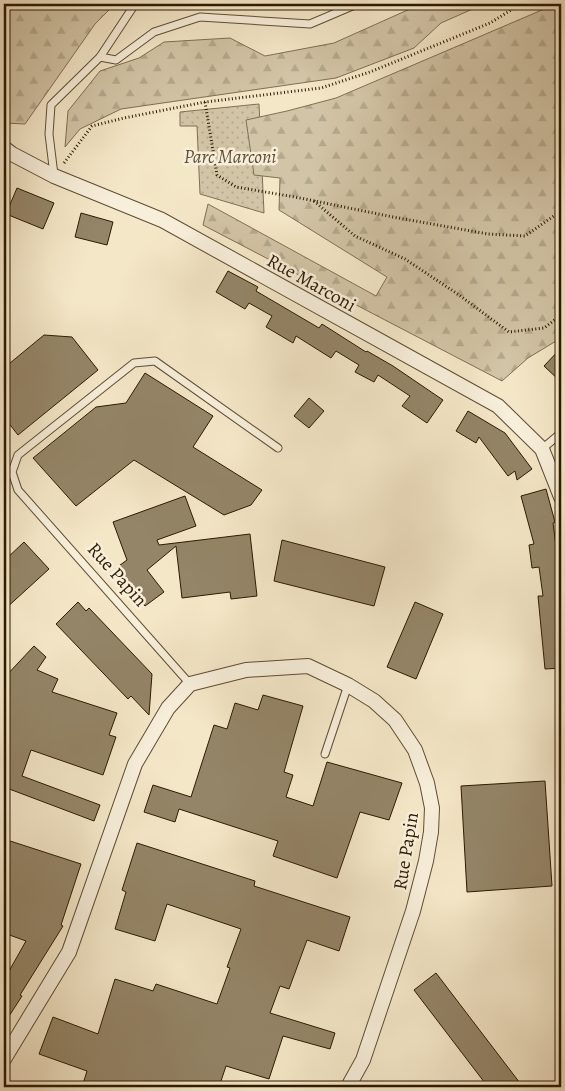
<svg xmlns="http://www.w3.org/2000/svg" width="565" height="1091" viewBox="0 0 565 1091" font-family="Alegreya,serif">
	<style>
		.grass { fill: url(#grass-dots); stroke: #7f6f54 }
		.forest { fill: url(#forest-firs); stroke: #7f6f54 }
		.building { fill: #948568; stroke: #2c1a01 }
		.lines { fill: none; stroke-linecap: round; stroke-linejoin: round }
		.service-casing { stroke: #5e4d33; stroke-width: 9 }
		.minor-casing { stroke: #5e4d33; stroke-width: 16 }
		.path { stroke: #2c1a01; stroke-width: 3; stroke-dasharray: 1 2.5; stroke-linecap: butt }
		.service { stroke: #f8efdb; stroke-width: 7 }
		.minor { stroke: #f8efdb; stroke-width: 14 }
		.labels { text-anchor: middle; stroke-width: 5; stroke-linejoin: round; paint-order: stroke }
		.park-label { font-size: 19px; font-style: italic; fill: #5e4d33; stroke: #f8efdb }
		.street-label { font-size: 19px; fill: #2c1a01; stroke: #f8efdb }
	</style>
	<defs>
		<pattern id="grass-dots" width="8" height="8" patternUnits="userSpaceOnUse" patternTransform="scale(1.25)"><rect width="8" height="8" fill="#d2c4a6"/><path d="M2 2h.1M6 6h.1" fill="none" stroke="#b4a88d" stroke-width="1.8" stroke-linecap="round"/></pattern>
		<pattern id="forest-firs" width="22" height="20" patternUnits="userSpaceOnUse" patternTransform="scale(1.25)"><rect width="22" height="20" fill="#d2c4a6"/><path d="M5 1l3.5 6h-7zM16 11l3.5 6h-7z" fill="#b4a88d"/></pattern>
	</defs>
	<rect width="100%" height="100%" fill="#f4e7c8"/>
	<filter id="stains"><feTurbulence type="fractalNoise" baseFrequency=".004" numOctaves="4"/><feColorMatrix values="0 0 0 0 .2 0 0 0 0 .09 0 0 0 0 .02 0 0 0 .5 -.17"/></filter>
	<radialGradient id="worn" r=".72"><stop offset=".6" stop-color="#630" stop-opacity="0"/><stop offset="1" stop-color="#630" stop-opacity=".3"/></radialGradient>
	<path class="grass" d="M259,104L264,213L200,194L197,126H180V112Z"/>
	<g class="forest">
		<path d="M4,4H115L95,24L25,124L4,123Z"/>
		<path d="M421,4H484L441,23L414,48L336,78L121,109L80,129L65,147L68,111L100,71L139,58L164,42L230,38L265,56L334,43Z"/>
		<path d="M556,4H561V338L528,358L502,381L203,225L208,204L376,296L387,277L279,210L280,178L254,175L246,120L287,111L336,98Z"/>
	</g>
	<g class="building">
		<path d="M17,188L54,203L43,229L6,214Z"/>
		<path d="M81,213L113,222L107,245L75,237Z"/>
		<path d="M228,271L258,287L256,291L319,328L322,324L366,352L367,351L393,366L443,400L427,423L402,406L410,396L378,375L374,382L355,372L359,365L336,351L331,358L296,336L293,343L266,327L272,316L249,303L245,309L216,292Z"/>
		<path d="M44,335L72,337L98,370L18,435L4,417V368Z"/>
		<path d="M561,348V382L544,366Z"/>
		<path d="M145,373L213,416L193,447L262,490L251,505L224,515L134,460L76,506L33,458L96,407L126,403Z"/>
		<path d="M309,398L324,411L309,428L294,416Z"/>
		<path d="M468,411L505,433L532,469L517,480L515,471L508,476L479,437L476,443L456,431Z"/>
		<path d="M546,489L555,522L553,523L559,569L561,604V668L545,669L538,596H543L539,567L532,568L529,545L534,544L521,496Z"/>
		<path d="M185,496L196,526L157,540L159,545L250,534L257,596L231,599L230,592L182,598L176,546L147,570L164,592L145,606L116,568L127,560L113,522Z"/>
		<path d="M282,540L385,567L374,606L274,581Z"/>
		<path d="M24,542L49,569L4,610V561Z"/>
		<path d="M78,602L86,611L89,608L152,674L149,715L131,696L128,699L56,624Z"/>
		<path d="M415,602L443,614L416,679L387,667Z"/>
		<path d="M34,646L46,657L37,670L58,679L52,692L117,713L109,735L116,737L103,775L31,750L22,776L100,805L94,821L4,787V678Z"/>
		<path d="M263,695L303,706L284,772L293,775L286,797L313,806L327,762L402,783L389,820L360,812L337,878L273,856L278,841L179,809L175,822L144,812L153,785L191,797L214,725L227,729L235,703L258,710Z"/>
		<path d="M545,781L552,886L467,892L461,786Z"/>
		<path d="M4,839L81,864L61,925L63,926L20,995L22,996L4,1024V980L26,941L4,933Z"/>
		<path d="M137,843L255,881L254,886L350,917L339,951L307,940L289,989L280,986L270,1013L335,1033L330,1049L283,1036L269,1079L226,1066L219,1087H82L87,1071L39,1054L53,1017L98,1034L115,979L153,991L156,984L217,1004L230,968L227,967L241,929L167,904L155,941L115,929L126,892L122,890Z"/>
		<path d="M436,973L523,1087H488L414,990Z"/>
	</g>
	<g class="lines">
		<g class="service-casing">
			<g id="service">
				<path d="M100,57L116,60L154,32L200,17L310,24L357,4"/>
				<path d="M54,175L49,134L51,105L100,57L135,4"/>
				<path d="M542,449L561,433"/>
				<path d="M190,684L18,490L12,472L18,455L134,363L155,361L278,448"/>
				<path d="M325,754L348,685"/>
			</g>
		</g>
		<g class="minor-casing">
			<g id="minor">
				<path d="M4,148L12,154L54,176L162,220L498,406L542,449L561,497"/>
				<path d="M4,1059L69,952L135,764L168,708L190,684L246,670L308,666L348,685L374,701L395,720L415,750L427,783L432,808L431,832L426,861L413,911L363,1060L348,1087"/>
			</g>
		</g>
		<g class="path">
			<path d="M205,102L217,175L236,187L295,197L393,217L488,234L525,236L561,211"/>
			<path d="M64,163L92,126L124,118L205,102L321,88L370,72L490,23L521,4"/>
			<path d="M314,201L355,236L405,259L459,295L509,332L544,328L561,315"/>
		</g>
		<use href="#service" class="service"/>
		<use href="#minor" class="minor"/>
	</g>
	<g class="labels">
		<g class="park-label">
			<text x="230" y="163">Parc Marconi</text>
		</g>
		<g class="street-label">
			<text transform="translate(312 282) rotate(29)" y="7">Rue Marconi</text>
			<text transform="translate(118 574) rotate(48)" y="7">Rue Papin</text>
			<text transform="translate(405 851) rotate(-81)" y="7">Rue Papin</text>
		</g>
	</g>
	<rect width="565" height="1091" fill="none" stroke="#f4e7c8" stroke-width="20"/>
	<rect x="5" y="5" width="555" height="1081" fill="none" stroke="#2c1a01" stroke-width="2.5"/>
	<rect x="10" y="10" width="545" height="1071" fill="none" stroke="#2c1a01"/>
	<rect width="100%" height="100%" filter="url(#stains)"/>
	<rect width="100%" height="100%" fill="url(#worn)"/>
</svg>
